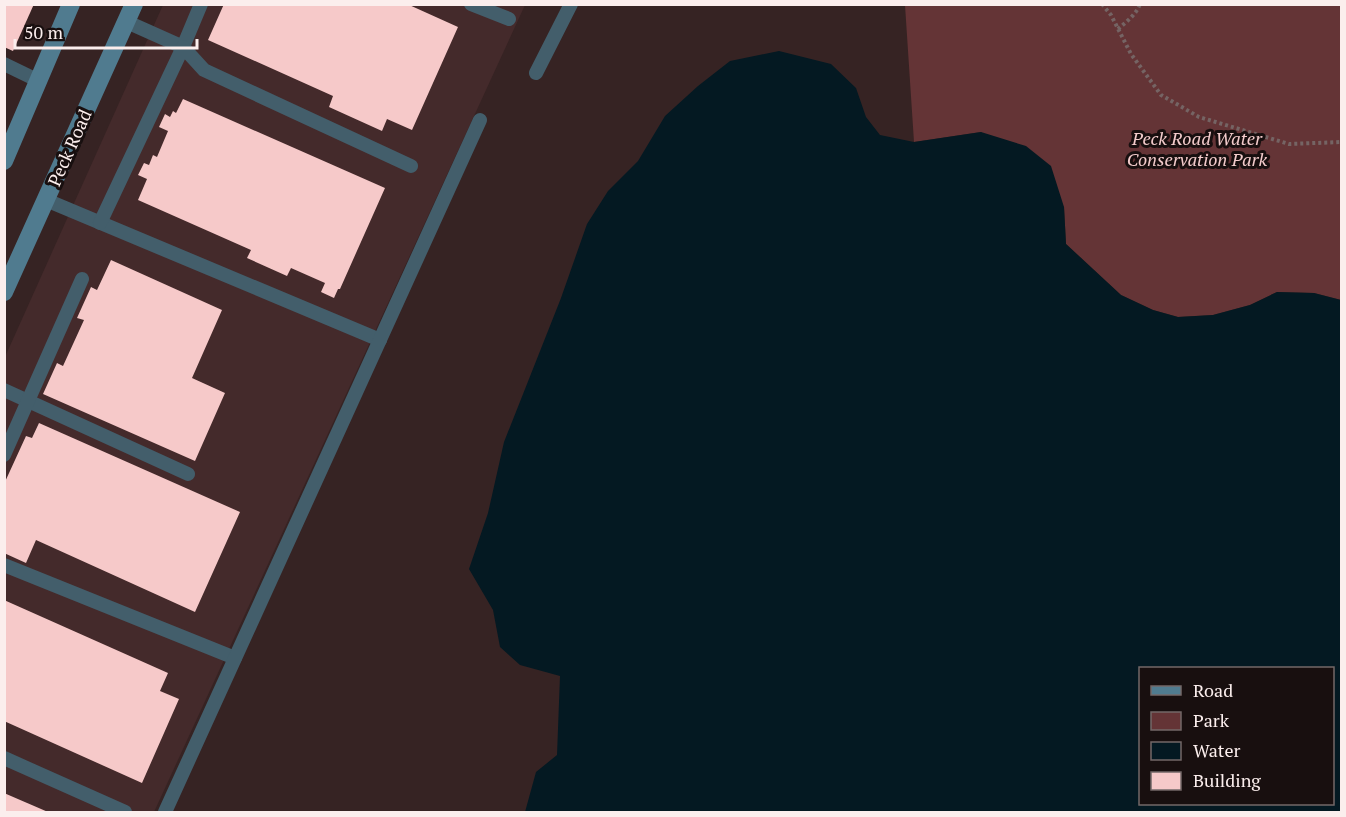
<svg xmlns="http://www.w3.org/2000/svg" width="1346" height="817" viewBox="0 0 1346 817" font-family="'PT Serif',serif">
	<style>
		.built { fill: #442a2b }
		.green { fill: #643436 }
		.water { fill: #041922; fill-rule: evenodd }
		.building { fill: #f6c9c9 }
		.lines { fill: none; stroke-linecap: round; stroke-linejoin: round }
		.path { stroke: #756464; stroke-width: 4; stroke-dasharray: 3 3; stroke-linecap: butt }
		.lane { stroke: #435e6b; stroke-width: 14 }
		.secondary { stroke: #507b8f; stroke-width: 18 }
		.labels { text-anchor: middle; stroke-width: 6; stroke-linejoin: round; paint-order: stroke }
		.park-label { font-size: 18px; font-style: italic; fill: #f4cccc; stroke: #180f0f }
		.street-label { font-size: 18px; fill: #fbeeed; stroke: #180f0f }
	</style>
	<rect width="100%" height="100%" fill="#362323"/>
	<path class="built" d="M163,5H525L154,812H5V357Z"/>
	<path class="green" d="M905,5H1341V300L1314,293L1277,292L1250,305L1213,315L1178,317L1153,310L1121,295L1066,244L1064,207L981,132L914,142Z"/>
	<path class="water" d="M779,51L831,64L856,88L866,117L880,135L914,142L981,132L1026,146L1051,166L1064,207L1066,244L1121,295L1153,310L1178,317L1213,315L1250,305L1277,292L1314,293L1341,300V812H525L536,772L557,755L560,676L520,665L500,647L493,610L469,569L488,513L504,442L561,298L587,224L608,191L638,161L665,116L698,86L730,61ZM1140,668H1332V804H1140Z"/>
	<g class="building">
		<path d="M4,4H34L13,51L4,47Z"/>
		<path d="M224,4H407L458,27L412,130L387,119L382,131L329,107L333,96L208,40Z"/>
		<path d="M183,99L385,188L340,289H338L334,298L321,292L325,283L291,268L287,276L247,258L251,250L138,200L147,179L138,175L144,163L149,165L153,155L157,157L168,131L159,127L165,114L170,117L173,111L176,113Z"/>
		<path d="M111,260L222,310L192,378L225,393L195,461L43,394L57,363L63,366L84,320L77,318L91,287L97,290Z"/>
		<path d="M39,423L240,512L195,612L36,540L26,563L4,553V484L26,436L32,438Z"/>
		<path d="M4,600L168,673L160,691L179,699L142,783L4,721Z"/>
		<path d="M4,793L48,812H4Z"/>
	</g>
	<g class="lines">
		<g class="path">
			<path d="M1102,4L1111,15L1131,54L1161,95L1199,117L1289,144L1342,142"/>
			<path d="M1118,29C1126,22 1136,15 1140,4"/>
		</g>
		<g class="lane">
			<path d="M471,4L509,19"/>
			<path d="M127,22L183,47L201,4"/>
			<path d="M4,64L39,81"/>
			<path d="M536,73L571,4"/>
			<path d="M46,200L380,340"/>
			<path d="M100,223L183,47L204,70L411,166"/>
			<path d="M4,390L188,474"/>
			<path d="M4,455L82,279"/>
			<path d="M4,565L235,658"/>
			<path d="M4,758L125,812"/>
			<path d="M165,812L480,120"/>
		</g>
		<g class="secondary">
			<path d="M4,161L71,4"/>
			<path d="M4,292L134,4"/>
		</g>
	</g>
	<g class="labels">
		<g class="park-label">
			<text x="1197" y="145">Peck Road Water<tspan x="1197" dy="21">Conservation Park</tspan></text>
		</g>
		<g class="street-label">
			<text transform="translate(70 148) rotate(-66)" y="6">Peck Road</text>
		</g>
	</g>
	<rect width="1346" height="817" fill="none" stroke="#fbeeed" stroke-width="12"/>
	<rect x="1139" y="667" width="195" height="138" fill="#180f0f" stroke="#736868" stroke-width="1.5"/>
	<rect x="1151" y="686" width="30" height="9" fill="#507b8f" stroke="#736868" stroke-width="1.5"/>
	<text x="1193" y="697" font-size="18" fill="#fbeeed">Road</text>
	<rect x="1151" y="712" width="30" height="18" fill="#643436" stroke="#736868" stroke-width="1.5"/>
	<text x="1193" y="727" font-size="18" fill="#fbeeed">Park</text>
	<rect x="1151" y="742" width="30" height="18" fill="#041922" stroke="#736868" stroke-width="1.5"/>
	<text x="1193" y="757" font-size="18" fill="#fbeeed">Water</text>
	<rect x="1151" y="772" width="30" height="18" fill="#f6c9c9" stroke="#736868" stroke-width="1.5"/>
	<text x="1193" y="787" font-size="18" fill="#fbeeed">Building</text>
	<path d="M15 39v9h182v-9" fill="none" stroke="#fbeeed" stroke-width="3"/>
	<text x="24" y="39" font-size="18" fill="#fbeeed" stroke="#180f0f" stroke-width="4.5" paint-order="stroke">50 m</text>
</svg>
